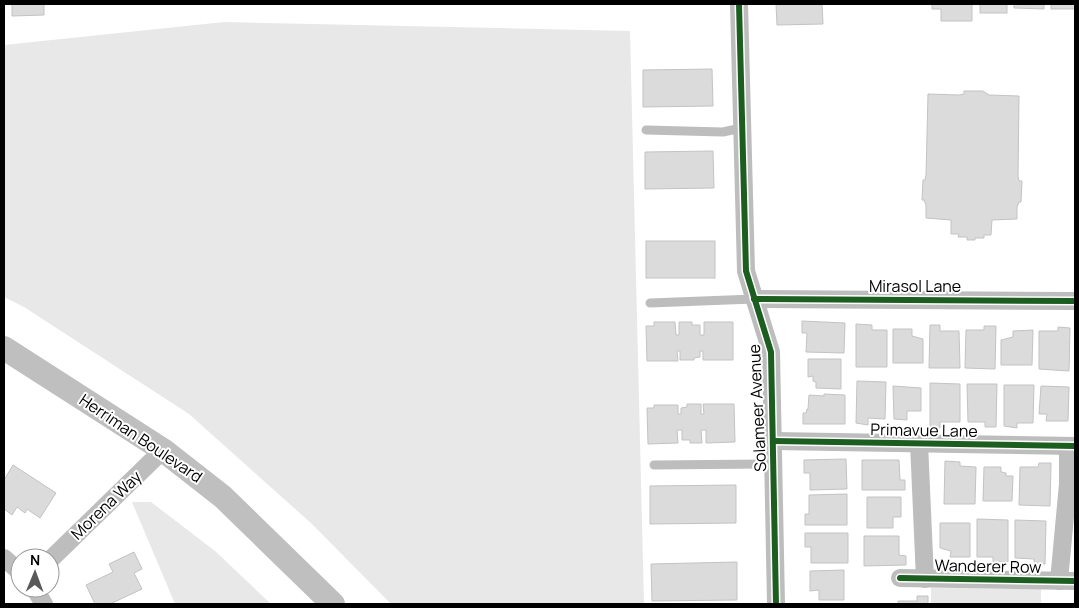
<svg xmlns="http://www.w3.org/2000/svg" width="1079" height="608" viewBox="0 0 1079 608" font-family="Manrope,sans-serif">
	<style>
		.green { fill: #e8e8e8 }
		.building { fill: #dbdbdb; stroke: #c3c3c3 }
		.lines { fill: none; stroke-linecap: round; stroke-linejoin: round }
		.lane { stroke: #bdbdbd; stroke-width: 9 }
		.street { stroke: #bdbdbd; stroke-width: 18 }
		.secondary { stroke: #bfbfbf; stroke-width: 24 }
		.cycleway-casing { stroke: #fff; stroke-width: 9 }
		.cycleway { stroke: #1b5e20; stroke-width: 6 }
		.labels { text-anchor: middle; stroke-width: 4; stroke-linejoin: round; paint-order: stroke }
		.street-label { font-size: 16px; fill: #000; stroke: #fff }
	</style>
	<rect width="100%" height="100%" fill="#fff"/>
	<g class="green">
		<path d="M224,22L630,31L644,604H391L312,524L189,414L24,307L4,297V45Z"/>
		<path d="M132,502H151L215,551L271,604H175Z"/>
		<path d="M931,588L1041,589V604H931Z"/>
	</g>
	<g class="building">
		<path d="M12,4H44V15L12,16Z"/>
		<path d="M776,4H822L823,24L777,25Z"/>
		<path d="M932,4H972V21H941V9H932Z"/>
		<rect x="980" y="4" width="27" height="9"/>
		<path d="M1014,4H1044V9L1014,8Z"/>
		<rect x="1051" y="4" width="24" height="5"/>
		<path d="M712,69L713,106L643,107V70Z"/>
		<path d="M964,91H983L989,95L1019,96L1018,176L1019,181H1022L1021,202H1019L1017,207V219L992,220L991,235H984V238H975V240H967V237H958L959,234H951V220L926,218V205L924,200H922L923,180H925L926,175L928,94L959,95L964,94Z"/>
		<path d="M713,151L714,188L645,189V152Z"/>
		<rect x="646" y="241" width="69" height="37"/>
		<path d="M802,321L845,323L844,353L806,352L807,333H802Z"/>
		<path d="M654,322H675L676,335H679V322H692V325H700V335H704V322H733V360H703V351H700V357L694,358V360H680V351H677L678,361H647L646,326H654Z"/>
		<path d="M856,324L872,325V330H887V367H856Z"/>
		<path d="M930,325H940V331H959L960,368H929Z"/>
		<path d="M984,326H996L995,369L965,368L966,330H984Z"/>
		<path d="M1058,327L1070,328L1069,371L1039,369V331H1058Z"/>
		<path d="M893,329H912V336L923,339V363H893Z"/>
		<path d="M1033,330L1032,365H1001V340L1013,337V331Z"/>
		<path d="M808,359H841V389L816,388V382L813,381V376L808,377Z"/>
		<path d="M857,381L886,382L885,419L868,418V425L856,423Z"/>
		<path d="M930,383L960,384V422H940V428L930,426Z"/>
		<path d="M967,384H997L996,427H985V422H968Z"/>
		<path d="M1004,385H1034L1033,423H1017V428L1004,426Z"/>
		<path d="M893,386L921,388V411H907V420L894,419Z"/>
		<path d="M1041,386L1069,387L1068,421H1046L1047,414H1039Z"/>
		<path d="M824,394L845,395V424H803V413H806L807,409H808L809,395L824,396Z"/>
		<path d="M687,404H701V414H704L703,404H734L735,442L706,443V430H701L702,443H690V440H682V430H677L678,443L648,444L647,408H654V405H678V414H681V408L687,407Z"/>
		<path d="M846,459L847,489L810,490V473H804V460Z"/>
		<path d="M862,460H899L900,480H905V490H862Z"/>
		<path d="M945,461L960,462V466L976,467L975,504H944Z"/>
		<path d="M1039,463H1051L1050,506L1019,505L1020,467H1038Z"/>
		<path d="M13,465L56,493L40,518L27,509L25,513L17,507L12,515L4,509V480Z"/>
		<path d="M984,467H1001V472L1006,473V476H1013L1012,501H983Z"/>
		<path d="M736,485V523L650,524V486Z"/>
		<path d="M847,494V525H805V514H809V495Z"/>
		<path d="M867,497H901V517H893V528H867Z"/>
		<path d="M977,519L1008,520V562H993V557H977Z"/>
		<path d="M1015,520L1046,521L1045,564L1034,563V559L1015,558Z"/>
		<path d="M940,523H970V557H950L951,551L940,548Z"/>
		<path d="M805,533H848V563H811V547H805Z"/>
		<path d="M864,536H899V555L906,556V565L864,566Z"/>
		<path d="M134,552L142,569L134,573L142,589L110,604H95L86,585L113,572L109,564Z"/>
		<path d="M737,562V600L652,601L651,564Z"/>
		<path d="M844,570V600H819V590L810,591V571Z"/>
		<path d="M917,596H928V604H898V601H917Z"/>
	</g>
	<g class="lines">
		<g class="lane">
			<path d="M646,130L723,132L741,128"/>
			<path d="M650,303L754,299"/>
			<path d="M654,465L773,464"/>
		</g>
		<g class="street">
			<path d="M739,4L746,271L771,352L776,604"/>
			<path d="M754,299L1075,301"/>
			<path d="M773,441L1075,446"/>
			<path d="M919,443L925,579"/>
			<path d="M4,558L20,572"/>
			<path d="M50,560L163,450"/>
			<path d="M900,578L1075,581"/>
			<path d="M1059,581L1068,484V446"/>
			<path d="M34,588L44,604"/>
		</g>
		<path class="secondary" d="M4,348L163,450L223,497L333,604"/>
		<g class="cycleway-casing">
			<g id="cycleway">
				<path d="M739,4L746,271L771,352L776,604"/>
				<path d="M754,299L1075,301"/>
				<path d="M773,441L1075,446"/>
				<path d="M900,578L1075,581"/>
			</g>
		</g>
		<use href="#cycleway" class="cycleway"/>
	</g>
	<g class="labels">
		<g class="street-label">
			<text x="915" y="292">Mirasol Lane</text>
			<text transform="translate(757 408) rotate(-93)" y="6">Solameer Avenue</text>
			<text transform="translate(924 430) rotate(1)" y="6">Primavue Lane</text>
			<text transform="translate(141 438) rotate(34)" y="6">Herriman Boulevard</text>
			<text transform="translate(106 505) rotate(-44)" y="6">Morena Way</text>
			<text transform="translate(988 566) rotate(1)" y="6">Wanderer Row</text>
		</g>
	</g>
	<rect width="1079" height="608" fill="none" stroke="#000000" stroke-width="10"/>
	<g transform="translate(35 573) rotate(1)"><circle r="24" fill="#ffffff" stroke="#999999"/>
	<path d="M0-4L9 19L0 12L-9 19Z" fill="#595959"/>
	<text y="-8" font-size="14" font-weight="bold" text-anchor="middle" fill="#000000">N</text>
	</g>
</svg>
